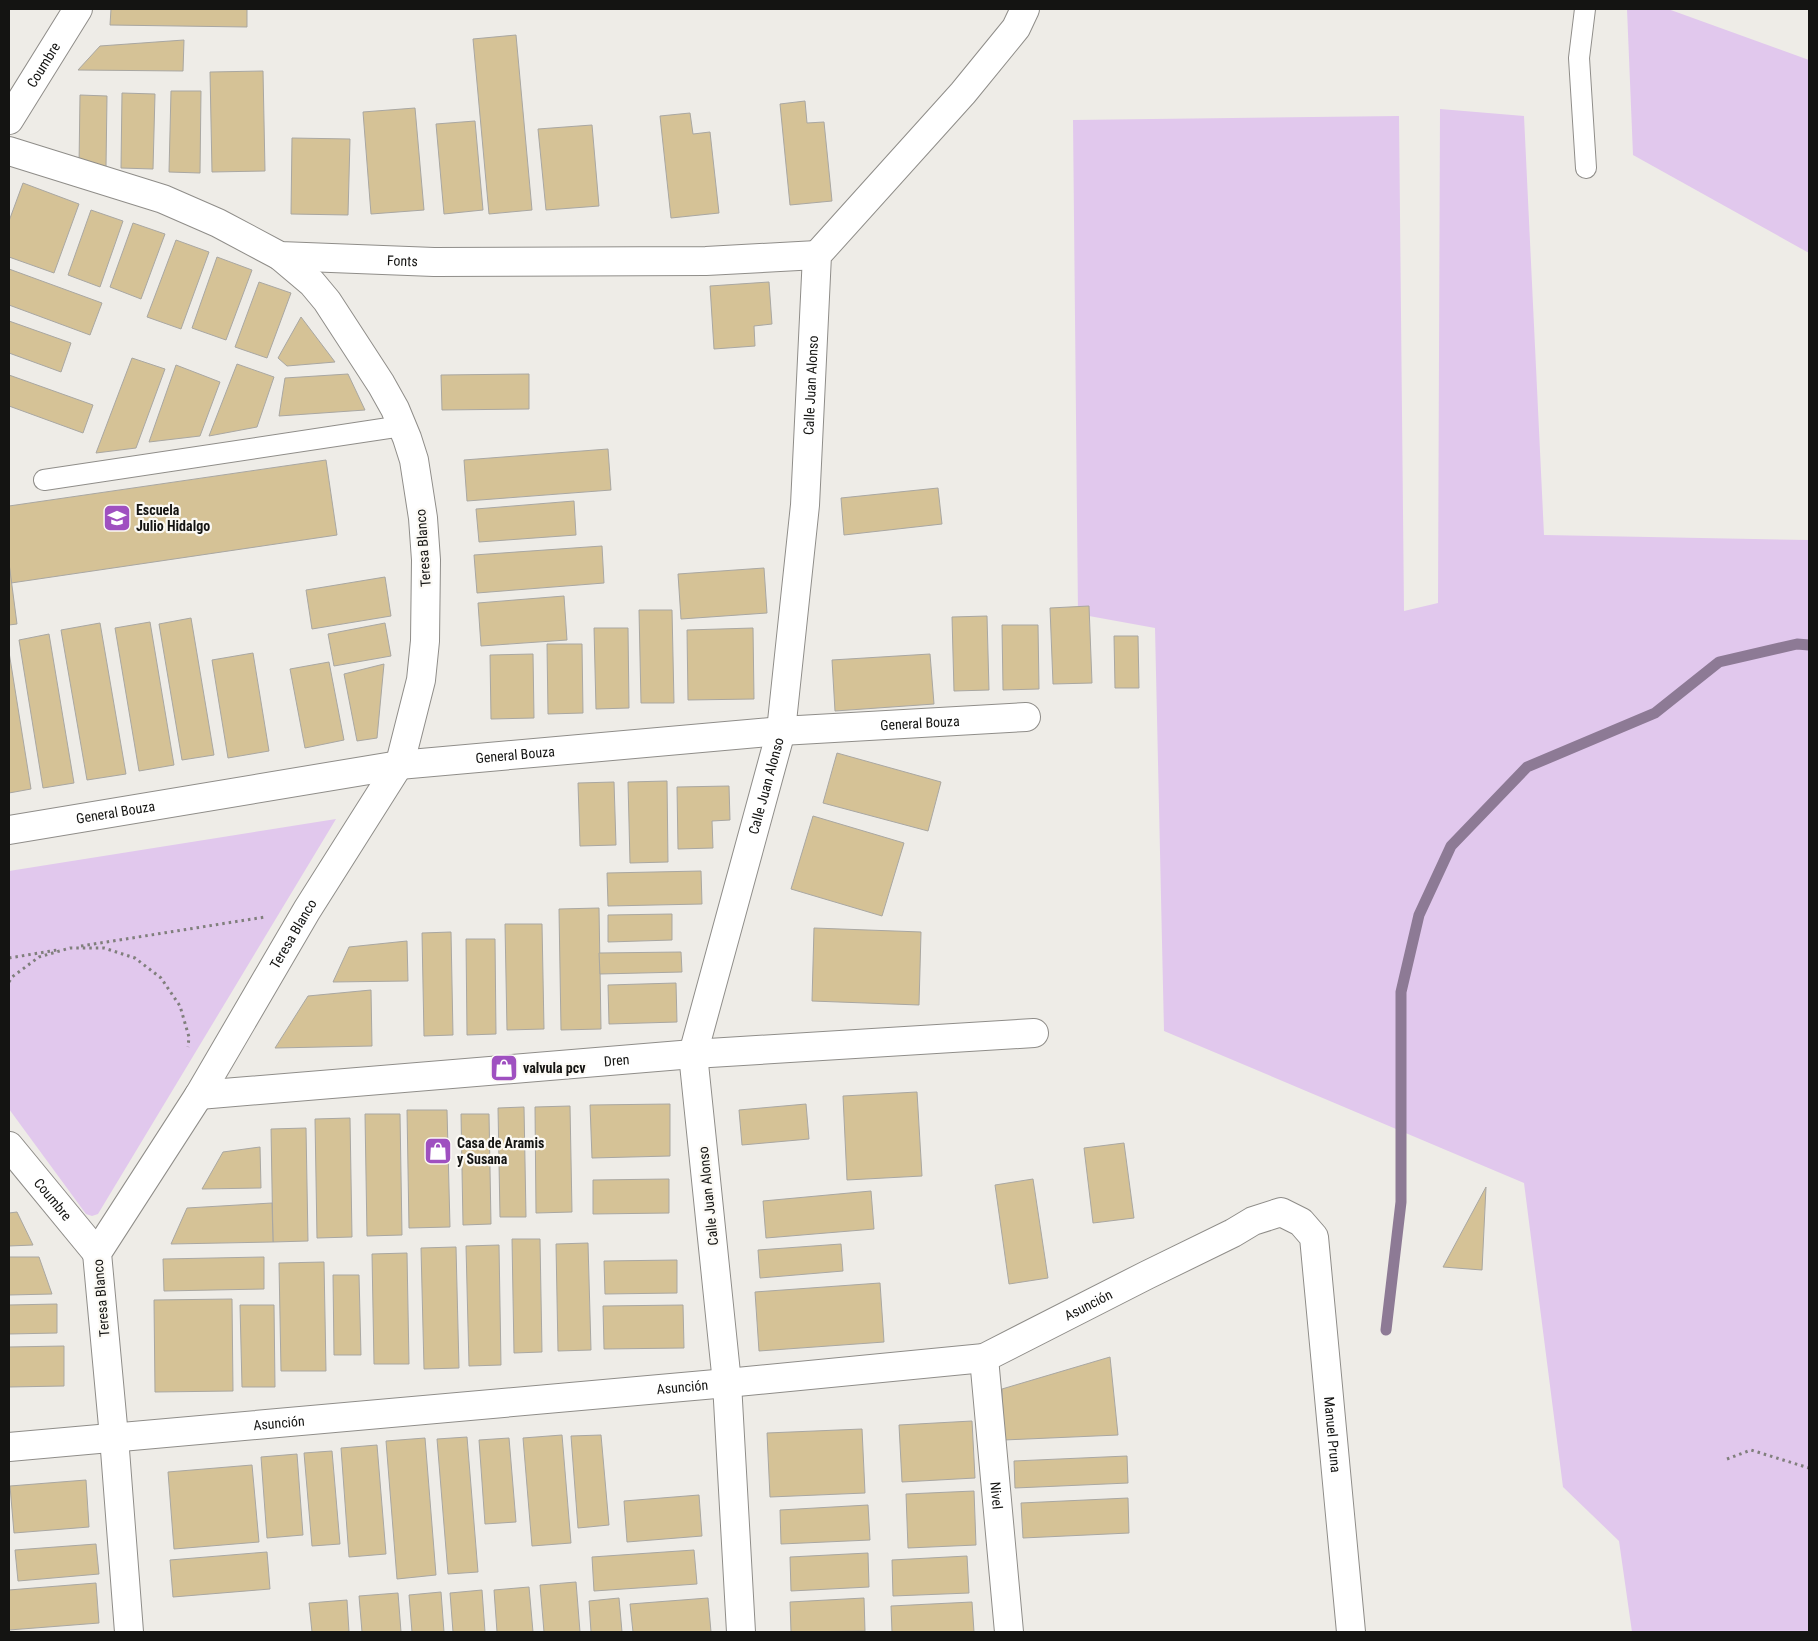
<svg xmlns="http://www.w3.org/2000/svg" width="1818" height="1641" viewBox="0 0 1818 1641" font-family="'Roboto Condensed',sans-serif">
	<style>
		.green { fill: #e1c8ed }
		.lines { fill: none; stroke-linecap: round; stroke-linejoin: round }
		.stream { stroke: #8d7a95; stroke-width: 11 }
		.building { fill: #d5c296; stroke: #a9a7a2 }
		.service-casing { stroke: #8f8d89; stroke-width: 22 }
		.minor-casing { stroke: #8f8d89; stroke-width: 30 }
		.path { stroke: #807f7c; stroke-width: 3; stroke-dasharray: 2.5 4; stroke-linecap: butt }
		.service { stroke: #fff; stroke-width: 20 }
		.minor { stroke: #fff; stroke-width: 28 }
		.labels { text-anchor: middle; stroke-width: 4.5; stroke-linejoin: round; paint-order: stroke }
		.street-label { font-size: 14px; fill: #141412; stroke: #fbf9f4 }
		.poi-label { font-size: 14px; font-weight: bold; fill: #141412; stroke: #fbf9f4; text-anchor: start }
	</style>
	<rect width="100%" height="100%" fill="#eeece7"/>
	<g class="green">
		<path d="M1627,9H1668L1809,60V253L1633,155Z"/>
		<path d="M1440,109L1524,116L1544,535L1809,540V1632H1632L1619,1541L1563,1487L1524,1183L1164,1031L1155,628L1078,614L1073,120L1399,116L1404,611L1438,603Z"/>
		<path d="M336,819L98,1214L92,1216L86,1214L9,1109V871Z"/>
	</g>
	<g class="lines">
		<path class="stream" d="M1386,1330L1401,1202V992L1419,915L1451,846L1527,767L1655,713L1719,662L1797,644L1809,645"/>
	</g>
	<g class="building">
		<path d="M111,9H247V27L110,25Z"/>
		<path d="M516,35L532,210L489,214L473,39Z"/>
		<path d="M184,40L183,71L78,70L100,46Z"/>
		<path d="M263,71L265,171L212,172L210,72Z"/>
		<path d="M171,91H201L200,173L169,172Z"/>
		<path d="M122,93L155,94L153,169L121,168Z"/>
		<path d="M80,95L107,96L106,167L79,166Z"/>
		<path d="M805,101L807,123L824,122L832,201L790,205L780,104Z"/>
		<path d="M415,108L424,210L371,214L363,112Z"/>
		<path d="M690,113L693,134L710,132L719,213L671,218L660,116Z"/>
		<path d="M475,121L483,210L444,214L436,124Z"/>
		<path d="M592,125L599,206L546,210L538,129Z"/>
		<path d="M292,138L350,139L348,215L291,214Z"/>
		<path d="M23,183L79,204L54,273L9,257V221Z"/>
		<path d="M91,210L123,221L100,287L68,275Z"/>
		<path d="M133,223L165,234L141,299L110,287Z"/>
		<path d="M176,240L209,252L181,329L147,317Z"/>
		<path d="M217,257L252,270L226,340L192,328Z"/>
		<path d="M9,269L102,303L90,335L9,305Z"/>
		<path d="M259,282L291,293L267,358L235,347Z"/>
		<path d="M769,282L772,324L754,326L755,346L714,349L710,286Z"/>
		<path d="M301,317L335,362L287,366L278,358Z"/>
		<path d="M9,321L71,343L61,372L9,353Z"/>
		<path d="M132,358L165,369L136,448L96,453Z"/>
		<path d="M237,364L274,377L257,427L209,436Z"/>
		<path d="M176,365L220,382L200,436L149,442Z"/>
		<path d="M348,374L365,410L279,416L285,378Z"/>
		<path d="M529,374V409L442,410L441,375Z"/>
		<path d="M9,375L93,405L83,433L9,406Z"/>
		<path d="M608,449L611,490L467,501L464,460Z"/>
		<path d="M326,460L337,535L11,583L9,563V506Z"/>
		<path d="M938,488L942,524L844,535L841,498Z"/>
		<path d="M574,501L576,535L479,542L476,509Z"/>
		<path d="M602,546L604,583L477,593L474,555Z"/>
		<path d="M9,563L17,624L9,625Z"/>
		<path d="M764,568L767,613L681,619L678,574Z"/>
		<path d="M385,577L391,616L312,629L306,590Z"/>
		<path d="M564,596L567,640L481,646L478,603Z"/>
		<path d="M1089,606L1092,683L1053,684L1050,608Z"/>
		<path d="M639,610H672L674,703H641Z"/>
		<path d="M987,616L989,690L954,691L952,617Z"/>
		<path d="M191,618L214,755L182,760L159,624Z"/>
		<path d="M150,622L174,765L139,771L115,628Z"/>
		<path d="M100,623L126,774L87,780L61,630Z"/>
		<path d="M385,623L391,656L334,666L328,634Z"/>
		<path d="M1002,625H1038L1039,689L1003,690Z"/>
		<path d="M594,628H628L629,708L596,709Z"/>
		<path d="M753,628L754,699L688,700L687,630Z"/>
		<path d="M49,634L74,783L43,788L19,640Z"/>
		<path d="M1114,636H1138L1139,688H1115Z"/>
		<path d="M547,644H582L583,713L548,714Z"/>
		<path d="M9,652L31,789L9,793Z"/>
		<path d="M253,653L269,751L228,758L212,660Z"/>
		<path d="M533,654L534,718L491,719L490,655Z"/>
		<path d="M930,654L934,704L835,711L832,660Z"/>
		<path d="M329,662L344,740L305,748L290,669Z"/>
		<path d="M384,664L377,738L357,741L344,674Z"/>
		<path d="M837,753L941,782L928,831L823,803Z"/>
		<path d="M667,781L668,862L630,863L628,782Z"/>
		<path d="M614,782L616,845L580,846L578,783Z"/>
		<path d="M729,786L730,820L712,821L713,848L678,849L677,787Z"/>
		<path d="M813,816L904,843L882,916L791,889Z"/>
		<path d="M701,871L702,904L608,906L607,873Z"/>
		<path d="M599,908L601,1029L561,1030L559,909Z"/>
		<path d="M672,914V940L608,942V915Z"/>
		<path d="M505,924H542L544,1029L507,1030Z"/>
		<path d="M814,928L921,932L919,1005L812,1001Z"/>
		<path d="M451,932L453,1035L424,1036L422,933Z"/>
		<path d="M466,939H495L496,1034L467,1035Z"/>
		<path d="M407,941L408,981L333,982L349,947Z"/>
		<path d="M681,952L682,972L600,974L599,953Z"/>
		<path d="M676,983L677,1022L609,1024L608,985Z"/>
		<path d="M371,990L372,1046L275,1048L308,996Z"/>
		<path d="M917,1092L922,1176L847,1180L843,1096Z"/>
		<path d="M670,1104V1156L592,1158L590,1105Z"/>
		<path d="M806,1104L809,1139L742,1145L739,1110Z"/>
		<path d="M570,1106L572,1212L536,1213L535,1107Z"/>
		<path d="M524,1107L526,1217H500L498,1108Z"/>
		<path d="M407,1110H447L450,1227L409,1228Z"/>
		<path d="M365,1114H400L402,1235L367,1236Z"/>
		<path d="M461,1114H489L491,1224L463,1225Z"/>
		<path d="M350,1118L352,1237L317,1238L315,1119Z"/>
		<path d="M306,1128L308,1241L273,1242L271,1129Z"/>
		<path d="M1124,1143L1134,1218L1093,1223L1084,1148Z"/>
		<path d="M260,1147L261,1188L202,1189L223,1152Z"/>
		<path d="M669,1179V1213L593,1214V1180Z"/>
		<path d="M1033,1179L1048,1278L1009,1284L995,1185Z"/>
		<path d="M1486,1187L1482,1270L1443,1267Z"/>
		<path d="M871,1191L874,1229L766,1238L763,1201Z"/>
		<path d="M272,1203L273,1242L171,1244L187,1208Z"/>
		<path d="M17,1212L33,1245L9,1246V1213Z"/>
		<path d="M512,1239H540L542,1352L514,1353Z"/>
		<path d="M588,1243L591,1350L558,1351L556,1244Z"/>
		<path d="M841,1244L843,1271L760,1278L758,1250Z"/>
		<path d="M499,1245L501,1365L469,1366L466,1246Z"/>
		<path d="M456,1247L459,1368L424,1369L421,1248Z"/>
		<path d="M407,1253L409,1364H374L372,1254Z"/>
		<path d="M9,1257H39L52,1294L9,1295Z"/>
		<path d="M264,1257V1289L164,1291L163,1259Z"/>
		<path d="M677,1260V1293L605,1294L604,1261Z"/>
		<path d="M324,1262L326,1371H281L279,1263Z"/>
		<path d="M333,1275H359L361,1355H334Z"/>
		<path d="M880,1283L884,1342L759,1351L755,1292Z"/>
		<path d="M232,1299L233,1391L155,1392L154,1300Z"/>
		<path d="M57,1304V1333L9,1334V1305Z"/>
		<path d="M240,1305H274L275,1387H242Z"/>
		<path d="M683,1305L684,1348L604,1349L603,1306Z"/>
		<path d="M64,1346V1386L9,1387V1347Z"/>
		<path d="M1110,1357L1118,1435L1004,1440L1002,1389Z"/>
		<path d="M972,1421L975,1478L902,1482L899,1425Z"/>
		<path d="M862,1429L865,1493L770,1497L767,1433Z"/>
		<path d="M562,1435L571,1543L532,1546L523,1438Z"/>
		<path d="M601,1435L609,1525L578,1528L571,1436Z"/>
		<path d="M467,1437L478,1572L448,1574L437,1439Z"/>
		<path d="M425,1438L436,1575L397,1579L386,1441Z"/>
		<path d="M509,1438L516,1522L485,1524L479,1440Z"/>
		<path d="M377,1445L386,1554L349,1557L341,1448Z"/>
		<path d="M332,1451L340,1544L312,1546L304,1453Z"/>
		<path d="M297,1454L303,1535L267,1538L261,1457Z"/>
		<path d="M1127,1456L1128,1483L1015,1488L1014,1461Z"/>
		<path d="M252,1465L259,1542L174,1549L168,1472Z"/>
		<path d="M86,1480L89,1527L14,1533L10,1486Z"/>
		<path d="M974,1491L976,1545L908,1548L906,1494Z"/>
		<path d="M699,1495L702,1536L627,1542L624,1501Z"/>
		<path d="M1128,1498L1129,1533L1023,1538L1021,1503Z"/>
		<path d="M868,1505L870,1540L781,1544L780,1510Z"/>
		<path d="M96,1544L99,1574L18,1581L15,1550Z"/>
		<path d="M694,1550L697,1584L594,1591L592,1557Z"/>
		<path d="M267,1552L270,1589L173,1597L170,1560Z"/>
		<path d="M868,1553L869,1587L791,1591L790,1557Z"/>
		<path d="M967,1556L969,1593L893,1596L892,1560Z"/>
		<path d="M576,1582L580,1632H544L540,1585Z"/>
		<path d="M96,1583L99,1623L9,1630V1590Z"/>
		<path d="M529,1587L533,1632H497L494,1590Z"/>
		<path d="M482,1590L485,1632H453L450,1593Z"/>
		<path d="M441,1592L444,1632H412L409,1595Z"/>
		<path d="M398,1593L401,1632H362L359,1596Z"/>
		<path d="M619,1598L622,1632H591L589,1601Z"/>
		<path d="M708,1598L711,1632H633L630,1604Z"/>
		<path d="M864,1598L865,1631L791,1632L790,1602Z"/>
		<path d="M347,1600L349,1632H312L309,1603Z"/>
		<path d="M972,1602L974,1632H892L891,1606Z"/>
	</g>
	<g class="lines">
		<g class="service-casing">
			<g id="service">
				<path d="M1585,9L1579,58L1586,168"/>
				<path d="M44,480L402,426"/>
			</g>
		</g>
		<g class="minor-casing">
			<g id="minor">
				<path id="s1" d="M9,120L78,9"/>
				<path id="s2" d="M9,151L163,199L218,223L280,256L434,262L706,261L817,255"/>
				<path id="s3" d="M9,830L399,765L781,731L1026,717"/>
				<path id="s4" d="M199,1095L693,1054L1034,1033"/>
				<path id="s5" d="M9,1146L97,1253"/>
				<path id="s6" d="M984,1358L1009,1632"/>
				<path id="s7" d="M9,1447L727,1383L984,1358L1147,1275L1233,1233L1253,1221L1281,1212L1301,1222L1314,1237L1351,1632"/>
				<path id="s8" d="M129,1632L114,1437L97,1253L199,1095L307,910L400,763L421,680L425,641L426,560L423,518L414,460L407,438L395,409L381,384L327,301L312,283L280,256"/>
				<path id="s9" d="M741,1632L727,1383L693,1054L781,731L805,505L817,255L963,93L1016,28L1025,9"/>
			</g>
		</g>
		<g class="path">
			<path d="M81,946L265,917"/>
			<path d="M9,958L57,950"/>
			<path d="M9,982L12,977L39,957L70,948H104L135,958L161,978L180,1006L189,1037L188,1047"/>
			<path d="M1727,1459L1751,1450L1809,1468"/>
		</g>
		<use href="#service" class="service"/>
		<use href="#minor" class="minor"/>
	</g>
	<defs>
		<g id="school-square" transform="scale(1.4375)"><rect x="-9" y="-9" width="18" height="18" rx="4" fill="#9f50c0" stroke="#fbf9f4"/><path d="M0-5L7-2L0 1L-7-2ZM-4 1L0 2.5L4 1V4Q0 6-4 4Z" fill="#fff"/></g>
		<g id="shop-square" transform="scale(1.4375)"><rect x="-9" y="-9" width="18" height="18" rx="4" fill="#9f50c0" stroke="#fbf9f4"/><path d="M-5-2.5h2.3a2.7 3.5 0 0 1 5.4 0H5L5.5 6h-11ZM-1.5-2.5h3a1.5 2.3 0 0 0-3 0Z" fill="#fff"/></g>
	</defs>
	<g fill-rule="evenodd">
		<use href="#school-square" x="117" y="518"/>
		<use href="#shop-square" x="504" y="1068"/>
		<use href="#shop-square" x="438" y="1151"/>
	</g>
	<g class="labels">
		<g class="street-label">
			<text dy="5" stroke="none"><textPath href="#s1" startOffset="65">Coumbre</textPath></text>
			<text dy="5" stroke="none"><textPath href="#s2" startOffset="414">Fonts</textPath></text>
			<text dy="5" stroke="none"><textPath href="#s9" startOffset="1262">Calle Juan Alonso</textPath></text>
			<text transform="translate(423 548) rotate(-94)" y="5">Teresa Blanco</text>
			<text dy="5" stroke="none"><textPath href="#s3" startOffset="918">General Bouza</textPath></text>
			<text dy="5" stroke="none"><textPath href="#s3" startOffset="512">General Bouza</textPath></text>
			<text dy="5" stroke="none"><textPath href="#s9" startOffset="858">Calle Juan Alonso</textPath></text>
			<text dy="5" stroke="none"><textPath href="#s3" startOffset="108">General Bouza</textPath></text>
			<text dy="5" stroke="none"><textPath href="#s8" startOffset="755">Teresa Blanco</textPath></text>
			<text dy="5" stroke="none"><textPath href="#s4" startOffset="419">Dren</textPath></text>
			<text transform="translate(708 1196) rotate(-96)" y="5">Calle Juan Alonso</text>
			<text dy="5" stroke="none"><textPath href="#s5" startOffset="69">Coumbre</textPath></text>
			<text transform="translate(101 1298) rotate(-95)" y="5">Teresa Blanco</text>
			<text dy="5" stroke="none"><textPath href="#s7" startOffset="1096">Asunción</textPath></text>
			<text dy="5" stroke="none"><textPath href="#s7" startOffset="676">Asunción</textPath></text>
			<text dy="5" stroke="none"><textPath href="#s7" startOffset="271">Asunción</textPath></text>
			<text dy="5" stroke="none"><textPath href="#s7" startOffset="1551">Manuel Pruna</textPath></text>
			<text dy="5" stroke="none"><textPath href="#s6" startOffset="138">Nivel</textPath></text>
		</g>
		<g class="poi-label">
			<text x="136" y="515">Escuela<tspan x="136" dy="16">Julio Hidalgo</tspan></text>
			<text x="523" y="1073">valvula pcv</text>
			<text x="457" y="1148">Casa de Aramis<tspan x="457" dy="16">y Susana</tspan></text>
		</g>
	</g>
	<rect width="1818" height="1641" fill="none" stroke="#141412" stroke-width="20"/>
</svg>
